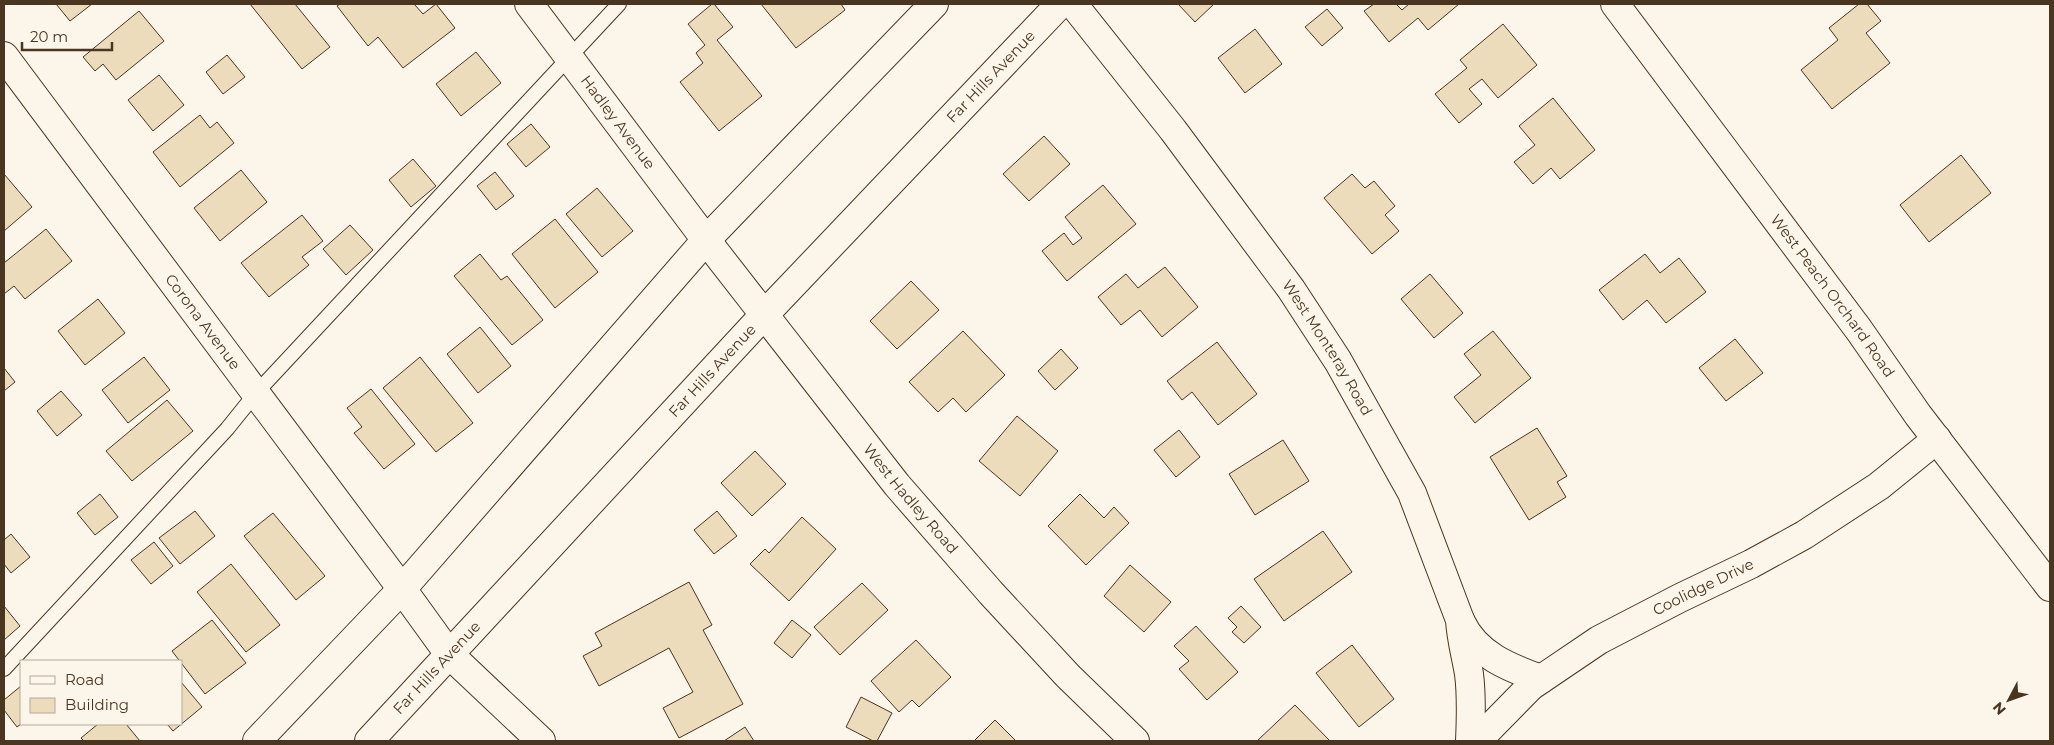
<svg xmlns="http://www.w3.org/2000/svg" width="2054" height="745" viewBox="0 0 2054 745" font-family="Montserrat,sans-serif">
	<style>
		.building { fill: #ecdcbc; stroke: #4a3520 }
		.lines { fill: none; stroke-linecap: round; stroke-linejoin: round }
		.lane-casing { stroke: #4a3520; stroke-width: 16 }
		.street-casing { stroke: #4a3520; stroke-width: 30 }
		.primary-casing { stroke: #4a3520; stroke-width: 30 }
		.lane { stroke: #fbf6e9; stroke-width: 14 }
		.street { stroke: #fbf6e9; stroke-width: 28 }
		.primary { stroke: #fbf6e9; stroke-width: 28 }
		.labels { text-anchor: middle; stroke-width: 4; stroke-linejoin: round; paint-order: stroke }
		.street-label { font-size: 15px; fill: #4a3520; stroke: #fbf6e9 }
	</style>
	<rect width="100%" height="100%" fill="#fbf6e9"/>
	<g class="building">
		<path d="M56,4H92L70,21Z"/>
		<path d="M250,4H295L330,47L302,69Z"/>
		<path d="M340,4H414L423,14L436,4L455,28L403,68L378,37L368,46L337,6Z"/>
		<path d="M712,4H714L733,27L717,40L762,96L719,131L680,82L703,63L696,53L705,45L688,24Z"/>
		<path d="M761,4H841L845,10L796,48Z"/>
		<path d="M1178,4H1214L1195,22Z"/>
		<path d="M1374,4H1396L1402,10L1409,4H1459L1428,30L1418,18L1389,42L1364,11Z"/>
		<path d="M1859,4H1867L1881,21L1866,33L1890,63L1832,109L1801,70L1838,40L1829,28Z"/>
		<path d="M1327,9L1343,28L1322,46L1305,27Z"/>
		<path d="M139,11L164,41L116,80L103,64L95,71L83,57Z"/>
		<path d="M1503,24L1537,65L1498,98L1482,79L1469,89L1482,104L1459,123L1435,94L1467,68L1460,60Z"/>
		<path d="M1255,29L1282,64L1245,93L1218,58Z"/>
		<path d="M476,52L501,83L461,116L436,84Z"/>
		<path d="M227,55L245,77L223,94L206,72Z"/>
		<path d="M159,75L184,105L153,131L128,100Z"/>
		<path d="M1553,98L1595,150L1560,179L1551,168L1533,184L1514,162L1535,145L1519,126Z"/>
		<path d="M200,115L210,128L217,122L234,143L180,187L153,152Z"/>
		<path d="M531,124L550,147L526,167L507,144Z"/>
		<path d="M1044,136L1070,164L1029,201L1003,174Z"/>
		<path d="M1961,155L1991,193L1929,242L1900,205Z"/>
		<path d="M413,159L436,186L411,207L389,180Z"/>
		<path d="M241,170L267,202L220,241L194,208Z"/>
		<path d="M495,172L514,196L496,210L477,186Z"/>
		<path d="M4,174L32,207L4,231Z"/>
		<path d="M1352,174L1365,188L1374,181L1395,206L1385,215L1399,231L1372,254L1324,198Z"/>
		<path d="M1103,185L1136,224L1067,281L1042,251L1064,233L1073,245L1082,238L1065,217Z"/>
		<path d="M597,188L633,231L602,257L566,214Z"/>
		<path d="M302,215L323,241L302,257L309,265L269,297L241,263Z"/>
		<path d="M555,219L598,272L555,308L512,254Z"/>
		<path d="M350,225L373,250L346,275L323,249Z"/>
		<path d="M46,229L72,261L25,299L14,286L4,294V263Z"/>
		<path d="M480,254L501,280L507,276L543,320L512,345L454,276Z"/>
		<path d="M1645,254L1660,273L1679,258L1706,292L1666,323L1647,300L1623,320L1599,290Z"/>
		<path d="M1165,267L1198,307L1162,337L1140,310L1121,325L1098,297L1126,274L1138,288Z"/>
		<path d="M1430,274L1463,313L1434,338L1401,299Z"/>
		<path d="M911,281L939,310L897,349L870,321Z"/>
		<path d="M98,299L125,333L85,365L58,331Z"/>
		<path d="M480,327L511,366L478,393L447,354Z"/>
		<path d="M963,331L1005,375L966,412L953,398L938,412L909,382Z"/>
		<path d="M1493,331L1531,378L1475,423L1454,397L1481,375L1464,354Z"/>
		<path d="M1735,339L1763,373L1726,401L1699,368Z"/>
		<path d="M1217,342L1257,394L1218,425L1192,392L1182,400L1167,381Z"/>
		<path d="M1061,349L1078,368L1055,390L1038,371Z"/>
		<path d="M144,357L170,390L128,423L102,390Z"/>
		<path d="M420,357L473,423L436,452L383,388Z"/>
		<path d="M4,368L15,382L4,391Z"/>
		<path d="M371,389L415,444L384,469L354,433L362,427L347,408Z"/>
		<path d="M61,391L82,415L57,436L37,411Z"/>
		<path d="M167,400L193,431L132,481L106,451Z"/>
		<path d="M1017,416L1058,451L1020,496L979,461Z"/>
		<path d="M1537,428L1567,476L1557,482L1566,497L1529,520L1490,457Z"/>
		<path d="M1179,430L1200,457L1176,477L1154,450Z"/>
		<path d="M1283,440L1309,481L1255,515L1229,474Z"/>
		<path d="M755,451L786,484L752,516L721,483Z"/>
		<path d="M100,494L118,517L95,535L77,513Z"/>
		<path d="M1080,494L1104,518L1114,507L1129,523L1086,565L1048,526Z"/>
		<path d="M195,511L215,536L180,564L159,538Z"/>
		<path d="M717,511L737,536L714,554L694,530Z"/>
		<path d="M273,513L325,576L296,600L244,536Z"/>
		<path d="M802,517L836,549L789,601L750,564L765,549L769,553Z"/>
		<path d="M1323,531L1352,572L1284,621L1254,579Z"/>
		<path d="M11,534L30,557L11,573L4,564V540Z"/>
		<path d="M154,542L173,566L151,584L131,560Z"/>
		<path d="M231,564L280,625L246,652L197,592Z"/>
		<path d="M1130,565L1171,602L1144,632L1104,596Z"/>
		<path d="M689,582L712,625L703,630L743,704L679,738L663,708L693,692L669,648L599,686L583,656L602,646L595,633Z"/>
		<path d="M862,583L888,610L840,655L814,627Z"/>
		<path d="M4,606L20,626L4,640Z"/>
		<path d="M1241,606L1261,627L1244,643L1232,632L1237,627L1228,618Z"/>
		<path d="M212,620L246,663L205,694L172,651Z"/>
		<path d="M792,620L811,635L792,658L774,643Z"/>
		<path d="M1196,626L1238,672L1207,700L1179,669L1189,661L1174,646Z"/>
		<path d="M916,640L951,677L919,707L912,700L899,712L871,681Z"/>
		<path d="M1352,645L1394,699L1359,727L1316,673Z"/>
		<path d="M181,682L202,707L173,731L167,724H181Z"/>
		<path d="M21,686V724L17,727L4,710V700Z"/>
		<path d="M861,697L892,713L877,741H873L846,727Z"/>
		<path d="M1295,705L1330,741H1257Z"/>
		<path d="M995,720L1016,741H974Z"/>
		<path d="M98,724H126L140,741H84L81,738Z"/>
		<path d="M745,727L754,741H724Z"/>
	</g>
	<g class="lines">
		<g class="lane-casing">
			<path id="lane" d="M4,669L227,429L256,393L619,4"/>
		</g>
		<g class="street-casing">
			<g id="street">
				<path id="s1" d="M529,4L706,240L897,485L991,593L1068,676L1135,741"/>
				<path id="s2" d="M1073,4L1173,130L1291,289L1338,361L1412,493L1460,620C1461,639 1466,656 1469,674C1472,697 1471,719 1470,741"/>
				<path id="s3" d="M1615,4L1859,330L1918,415L2050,587"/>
				<path id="s4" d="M4,56L402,589L449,654L541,741"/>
				<path d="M1461,622C1476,655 1510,668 1541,679"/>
				<path id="s5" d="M1477,741L1531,686L1599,640L1680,598L1751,564L1804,535L1879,486L1937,439"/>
			</g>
		</g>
		<g class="primary-casing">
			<g id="primary">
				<path d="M257,741L402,589L706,240L934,4"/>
				<path id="s6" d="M369,741L764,315L1060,4"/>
			</g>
		</g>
		<use href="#lane" class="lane"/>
		<use href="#street" class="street"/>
		<use href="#primary" class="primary"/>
	</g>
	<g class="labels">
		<g class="street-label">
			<text dy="5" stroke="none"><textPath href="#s6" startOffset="910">Far Hills Avenue</textPath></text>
			<text dy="5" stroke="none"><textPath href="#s1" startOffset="148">Hadley Avenue</textPath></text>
			<text dy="5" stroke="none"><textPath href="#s3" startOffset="364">West Peach Orchard Road</textPath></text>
			<text dy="5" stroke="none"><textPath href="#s4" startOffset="332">Corona Avenue</textPath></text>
			<text dy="5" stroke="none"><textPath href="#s2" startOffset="428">West Monteray Road</textPath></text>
			<text dy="5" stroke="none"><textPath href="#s6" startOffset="505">Far Hills Avenue</textPath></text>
			<text dy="5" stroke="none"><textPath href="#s1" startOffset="625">West Hadley Road</textPath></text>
			<text dy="5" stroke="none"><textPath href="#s5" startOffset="276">Coolidge Drive</textPath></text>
			<text dy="5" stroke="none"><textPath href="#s6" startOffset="100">Far Hills Avenue</textPath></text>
		</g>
	</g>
	<rect width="2054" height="745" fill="none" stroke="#4a3520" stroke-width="10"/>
	<rect x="20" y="660" width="162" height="65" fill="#fbf6e9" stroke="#b4a999"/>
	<rect x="30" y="676" width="25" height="8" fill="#fbf6e9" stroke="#b4a999"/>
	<text x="65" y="685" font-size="15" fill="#4a3520">Road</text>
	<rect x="30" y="698" width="25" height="15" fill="#ecdcbc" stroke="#b4a999"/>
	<text x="65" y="710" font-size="15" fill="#4a3520">Building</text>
	<g transform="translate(2009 700) rotate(229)" stroke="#fbf6e9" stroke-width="4" paint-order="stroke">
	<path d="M0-4L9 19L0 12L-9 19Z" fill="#4a3520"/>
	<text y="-8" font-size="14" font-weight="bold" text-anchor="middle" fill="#4a3520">N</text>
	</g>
	<path d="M22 42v8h90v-8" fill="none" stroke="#4a3520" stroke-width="2.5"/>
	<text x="30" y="42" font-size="15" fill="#4a3520" stroke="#fbf6e9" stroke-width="4" paint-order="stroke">20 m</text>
</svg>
